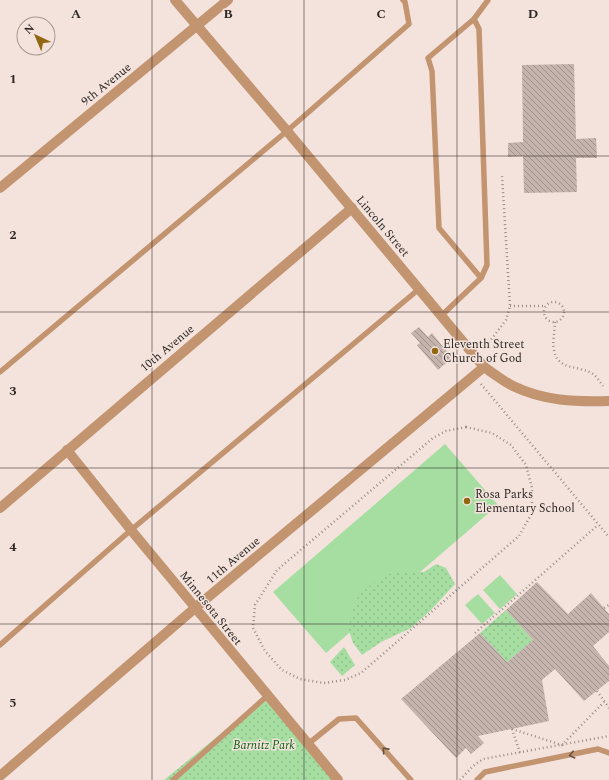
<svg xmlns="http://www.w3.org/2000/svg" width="609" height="780" viewBox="0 0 609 780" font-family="Spectral,serif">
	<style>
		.grass { fill: #a6dea2 }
		.park { fill: url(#park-dots) }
		.building { fill: url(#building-back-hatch) }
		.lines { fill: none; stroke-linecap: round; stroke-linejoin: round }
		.path { stroke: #9a8e89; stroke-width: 2.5; stroke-dasharray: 1 3; stroke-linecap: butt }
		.service { stroke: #c29470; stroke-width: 5.5 }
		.minor { stroke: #c29470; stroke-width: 10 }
		.oneway { stroke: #695343 }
		.grid { fill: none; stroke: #2d2725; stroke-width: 1; stroke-opacity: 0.55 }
		.poi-dot { fill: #916710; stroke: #f4e3dc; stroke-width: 1.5 }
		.labels { text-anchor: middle; stroke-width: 3; stroke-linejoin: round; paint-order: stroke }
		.street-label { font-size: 12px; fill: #2d2725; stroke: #f4e3dc }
		.poi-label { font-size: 12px; fill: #2d2725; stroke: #f4e3dc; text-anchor: start }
		.park-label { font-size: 12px; font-style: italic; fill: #0b600f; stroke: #f4e3dc }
		.grid-label { font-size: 13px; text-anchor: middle; font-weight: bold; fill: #2d2725; stroke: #f4e3dc; stroke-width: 3; stroke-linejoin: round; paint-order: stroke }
	</style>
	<defs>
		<pattern id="park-dots" width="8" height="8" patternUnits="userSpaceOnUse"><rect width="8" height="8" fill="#a6dea2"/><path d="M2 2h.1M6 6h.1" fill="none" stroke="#8fbe8b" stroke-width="1.8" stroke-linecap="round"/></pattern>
		<pattern id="building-back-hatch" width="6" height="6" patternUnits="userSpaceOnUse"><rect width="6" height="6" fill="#c5b4ae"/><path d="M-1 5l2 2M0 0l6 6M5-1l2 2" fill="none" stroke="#a0928d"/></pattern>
	</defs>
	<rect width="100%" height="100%" fill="#f4e3dc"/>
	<g class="grass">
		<path d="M445,444L498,505L326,653L273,592Z"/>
		<path d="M500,575L517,594L500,609L483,590Z"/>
		<path d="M478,594L495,613L482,624L465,605Z"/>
	</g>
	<g class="park">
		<path d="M436,564L446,568L455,584L431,610L411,628L381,642L362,655L353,643L349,631L352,606L363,591L384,575L407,571L424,572Z"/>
		<path d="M506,610L533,640L507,662L480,633Z"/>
		<path d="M344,647L355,665L342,676L330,662Z"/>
		<path d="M267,696L338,780H164Z"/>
	</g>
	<g class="building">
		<path d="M574,64L576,139L596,138L597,158H576L577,192L524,193L523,156L508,157V143L523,142L522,65Z"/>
		<path d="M419,327L428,337L432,333L452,358L438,370L417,345L420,343L411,333Z"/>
		<path d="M537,582L568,614L591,593L609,614V632L593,646L609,666V681L584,701L555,669L542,680L549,721L478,736L484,743L471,754L466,748L456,758L401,699L480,633L507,662L533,640L506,610Z"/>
	</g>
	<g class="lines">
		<g class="path">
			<circle cx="554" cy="312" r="10"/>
			<path d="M510,306H546"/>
			<path d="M555,322C555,331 552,341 554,350C557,371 580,365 593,374C597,377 600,382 603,386"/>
			<path d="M484,349L506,320L510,306L502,175"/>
			<path d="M481,384L609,537"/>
			<path d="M466,427L492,433L511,445L526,465L532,488V513L519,536L361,673L345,680L324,683L300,679L282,670L265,651L253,628L255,605L277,570L433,438L446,431Z"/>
			<path d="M604,608L609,605"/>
			<path d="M475,633L598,525"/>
			<path d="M597,691L609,708"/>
			<path d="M512,729L562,745L604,702"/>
			<path d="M512,729L520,753"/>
			<path d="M460,780L473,766L483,759L609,736"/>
		</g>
		<g class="service">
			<path d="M481,278L439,228L432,71L428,58L474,19L488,0"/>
			<path d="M441,316L481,278L487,265L479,29L474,19"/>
			<path d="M0,372L287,131L409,24L405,2L403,0"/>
			<path d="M0,645L131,530L419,289"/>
			<path d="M308,744L339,719L356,718L411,780"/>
			<path d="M173,780L267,696"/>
			<path d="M477,780L485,772L598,749L609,753"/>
		</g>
		<g class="minor">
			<path d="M175,0L287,131L484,367C493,373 503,381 513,386C544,401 575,402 609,401"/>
			<path d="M0,188L228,0"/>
			<path d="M67,450L131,530L338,780"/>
			<path d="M0,508L352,208"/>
			<path d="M0,776L195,608L484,367"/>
		</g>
	</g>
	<defs><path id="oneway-chevron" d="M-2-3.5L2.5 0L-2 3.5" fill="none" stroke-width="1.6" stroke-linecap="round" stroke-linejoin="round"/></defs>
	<g class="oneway">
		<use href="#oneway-chevron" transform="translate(385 750) rotate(-132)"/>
		<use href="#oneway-chevron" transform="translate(572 755) rotate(167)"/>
	</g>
	<path class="grid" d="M152,0V780M304,0V780M457,0V780M0,156H609M0,312H609M0,468H609M0,624H609"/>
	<g class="poi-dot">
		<circle cx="435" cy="351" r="4"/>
		<circle cx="467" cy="501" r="4"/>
	</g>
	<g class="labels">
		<g class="street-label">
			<text transform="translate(106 84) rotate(-39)" y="4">9th Avenue</text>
			<text transform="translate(383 226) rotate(50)" y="4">Lincoln Street</text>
			<text transform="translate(167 348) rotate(-40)" y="4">10th Avenue</text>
			<text transform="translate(233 560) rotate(-40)" y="4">11th Avenue</text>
			<text transform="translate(211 608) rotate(51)" y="4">Minnesota Street</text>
		</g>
		<g class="poi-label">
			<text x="443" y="348">Eleventh Street<tspan x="443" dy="14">Church of God</tspan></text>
			<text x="475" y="498">Rosa Parks<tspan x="475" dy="14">Elementary School</tspan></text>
		</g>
		<g class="park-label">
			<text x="264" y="749">Barnitz Park</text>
		</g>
	</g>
	<g class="grid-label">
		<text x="76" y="18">A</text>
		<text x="228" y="18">B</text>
		<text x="381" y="18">C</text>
		<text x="533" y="18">D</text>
		<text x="13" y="83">1</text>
		<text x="13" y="239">2</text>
		<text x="13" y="395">3</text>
		<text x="13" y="551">4</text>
		<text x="13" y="707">5</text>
	</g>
	<g transform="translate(36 36) rotate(316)"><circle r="19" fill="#f4e3dc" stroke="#a49893"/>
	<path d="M0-3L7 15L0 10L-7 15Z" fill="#916710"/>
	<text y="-6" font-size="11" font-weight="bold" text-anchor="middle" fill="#2d2725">N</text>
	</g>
</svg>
